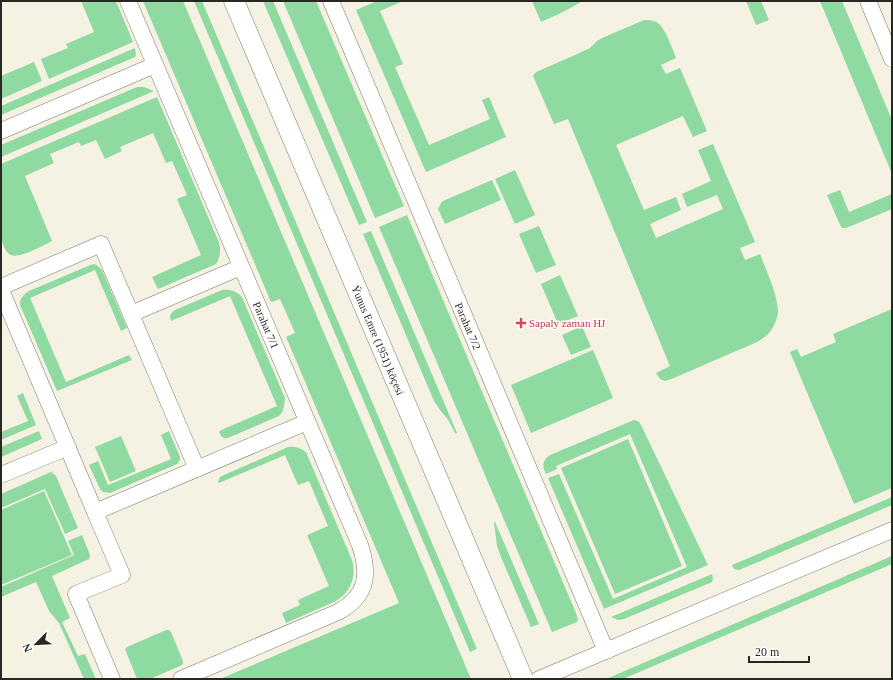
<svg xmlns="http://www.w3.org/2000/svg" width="893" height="680" viewBox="0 0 893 680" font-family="'Times New Roman',serif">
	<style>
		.green { fill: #8edaa0 }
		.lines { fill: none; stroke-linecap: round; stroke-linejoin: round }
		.minor-casing { stroke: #7a776a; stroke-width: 17 }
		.tertiary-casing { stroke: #7a776a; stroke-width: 21 }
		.minor { stroke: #fff; stroke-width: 16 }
		.tertiary { stroke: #fff; stroke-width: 20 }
		.health-dot { fill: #e0444e; stroke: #fff; stroke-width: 1.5 }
		.labels { text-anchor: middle; stroke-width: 3; stroke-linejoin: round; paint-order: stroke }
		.health-label { font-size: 11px; fill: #be3a42; stroke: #fff; text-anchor: start }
		.street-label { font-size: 11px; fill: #292722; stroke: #fff }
	</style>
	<rect width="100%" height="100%" fill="#f5f2e3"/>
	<g class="green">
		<path d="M81,1H116L133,42L49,79L41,59L68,48L66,44L94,32Z"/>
		<path d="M143,1H183L471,679H220L399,603L286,337L295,333L280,299L271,302Z"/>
		<path d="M194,1H202L477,649L470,652Z"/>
		<path d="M263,1H273L367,222L359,225Z"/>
		<path d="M283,1H316L404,206L375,218Z"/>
		<path d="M377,1H403L380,11L403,64L395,67L429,145L490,119L482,100L489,97L506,137L426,172L356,10Z"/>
		<path d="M532,1H583L563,12L541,22Z"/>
		<path d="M746,1H761L769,20L756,25Z"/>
		<path d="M820,1H842L892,120V174Z"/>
		<path d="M644,20C650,20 655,20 659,24C666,30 673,50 676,58L661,65L666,74L680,68L707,131L693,137L683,116L616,145L644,210L676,197L681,210L650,224L656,238L723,209L717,195L687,207L682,194L711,181L698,150L713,144L755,242L740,248L745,260L760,254C766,270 778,295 778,312C777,321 772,331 766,336C757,343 745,347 736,351C715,360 695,369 674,378L665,381L660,379L656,373L670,366L568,119L554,124L533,76L536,72L575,55L590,48L597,41L602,38Z"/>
		<path d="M135,48L136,54L135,57L1,115V106Z"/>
		<path d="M34,62L42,81L1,99V76Z"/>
		<path d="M137,87H144L154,91L1,157V145Z"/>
		<path d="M157,97L218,240C221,248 221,256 216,264L158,289L152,277L201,255L177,199L187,195L172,161L166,163L153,133L120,147L122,151L105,159L96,140L81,146L79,142L50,154L54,163L25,176L52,241C44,245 19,259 11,255C5,252 3,244 1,239V164Z"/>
		<path d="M515,170L535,215L515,224L495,179Z"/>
		<path d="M492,180L501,200L445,224L438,209L441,203L443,201Z"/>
		<path d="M840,190L849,212L892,194V209L846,228H842L840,225L827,195Z"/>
		<path d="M407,215L576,613L578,620L577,622L552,632L379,227Z"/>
		<path d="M539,226L556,265L536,273L519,234Z"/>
		<path d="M371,231L457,433H455L449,421L440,410L434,401L363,234Z"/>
		<path d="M94,264L98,266L102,270L127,328L121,331L95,270L30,298L66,382L129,355L132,360L57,391L20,305C19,299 24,294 29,291L88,266Z"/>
		<path d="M560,275L578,316L558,324L541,284Z"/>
		<path d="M222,290C231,289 236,291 242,297L285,398C284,405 284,412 279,416L228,438C222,439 221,436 219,431L277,406L230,296L171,321C169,316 170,313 175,310Z"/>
		<path d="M892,309V488L854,504L790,352L797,349L801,357L836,342L833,334Z"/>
		<path d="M582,326L591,347L571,355L562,335Z"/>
		<path d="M593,350L613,398L531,433L511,385Z"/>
		<path d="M23,393L36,425L1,440V432L28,421L17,396Z"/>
		<path d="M634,420L638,421L641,425L708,565L604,609L548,478L559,474L613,599L687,567L630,434L556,466L557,469L546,474C542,466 542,461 550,455Z"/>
		<path d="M39,431L42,439L1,457V447Z"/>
		<path d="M169,431L180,457V460L177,464L110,493L103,492L100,489L89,465L98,461L108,485L171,459L161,435Z"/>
		<path d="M121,436L136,471L110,482L95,447Z"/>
		<path d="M628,439L682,566L615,594L561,468Z"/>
		<path d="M288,447C294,446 301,448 306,452L352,560C357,577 350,594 334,602L286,623L282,613L300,605L298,600L329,586L307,535L328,526L309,481L298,485L285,455L219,483L218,482L220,477L224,475Z"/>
		<path d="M51,472L56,476L78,528L65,534L45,489L1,508V494Z"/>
		<path d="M44,491L72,555L1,585V510Z"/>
		<path d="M892,497V505L739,570L734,569L732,565Z"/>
		<path d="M494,522H495L539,624L531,627L501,557L497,546Z"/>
		<path d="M82,535L90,555V557L89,559L52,576L70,618L62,622L78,656L85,654L96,679H84L59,623L49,611L36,582L1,597V587L74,555L68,541Z"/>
		<path d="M892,556V564L623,679H606Z"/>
		<path d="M712,574L713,578L712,582L624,619L618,620L611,617Z"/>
		<path d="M166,630H169L171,632L183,661V664L180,666L150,679H137L125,649L127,647Z"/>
	</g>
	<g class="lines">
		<g class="minor-casing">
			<g id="minor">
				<path d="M128,1L360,545C370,575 367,596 338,612L181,679"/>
				<path d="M331,1L606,651"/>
				<path d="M868,1L892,59"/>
				<path d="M1,131L155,65"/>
				<path d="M1,287L101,244L197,469"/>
				<path d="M1,290L95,512"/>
				<path d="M131,314L241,267"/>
				<path d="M1,475L68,447"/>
				<path d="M112,679L76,594L122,575L95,512L307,422"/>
				<path d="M539,679L892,530"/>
			</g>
		</g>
		<g class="tertiary-casing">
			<path id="tertiary" d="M234,1L523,679"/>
		</g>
		<use href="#minor" class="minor"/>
		<use href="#tertiary" class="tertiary"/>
	</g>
	<path class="health-dot" d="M519 317h4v4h4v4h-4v4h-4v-4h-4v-4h4z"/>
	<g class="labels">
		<g class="health-label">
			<text x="529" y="327">Sapaly zaman HJ</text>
		</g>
		<g class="street-label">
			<text transform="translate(266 325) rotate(67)" y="4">Parahat 7/1</text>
			<text transform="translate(468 326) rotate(67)" y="4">Parahat 7/2</text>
			<text transform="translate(378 340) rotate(67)" y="4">Ýunus Emre (1951) köçesi</text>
		</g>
	</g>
	<rect width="893" height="680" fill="none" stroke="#292722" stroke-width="4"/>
	<g transform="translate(36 644) rotate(246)" stroke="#ffffff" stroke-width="3" paint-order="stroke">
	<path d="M0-3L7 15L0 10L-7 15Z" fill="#292722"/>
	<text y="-6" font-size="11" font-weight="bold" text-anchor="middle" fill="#292722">N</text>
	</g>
	<path d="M749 656v6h60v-6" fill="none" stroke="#292722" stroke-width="2"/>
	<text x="755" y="656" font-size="12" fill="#292722" stroke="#ffffff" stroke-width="3" paint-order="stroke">20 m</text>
</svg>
